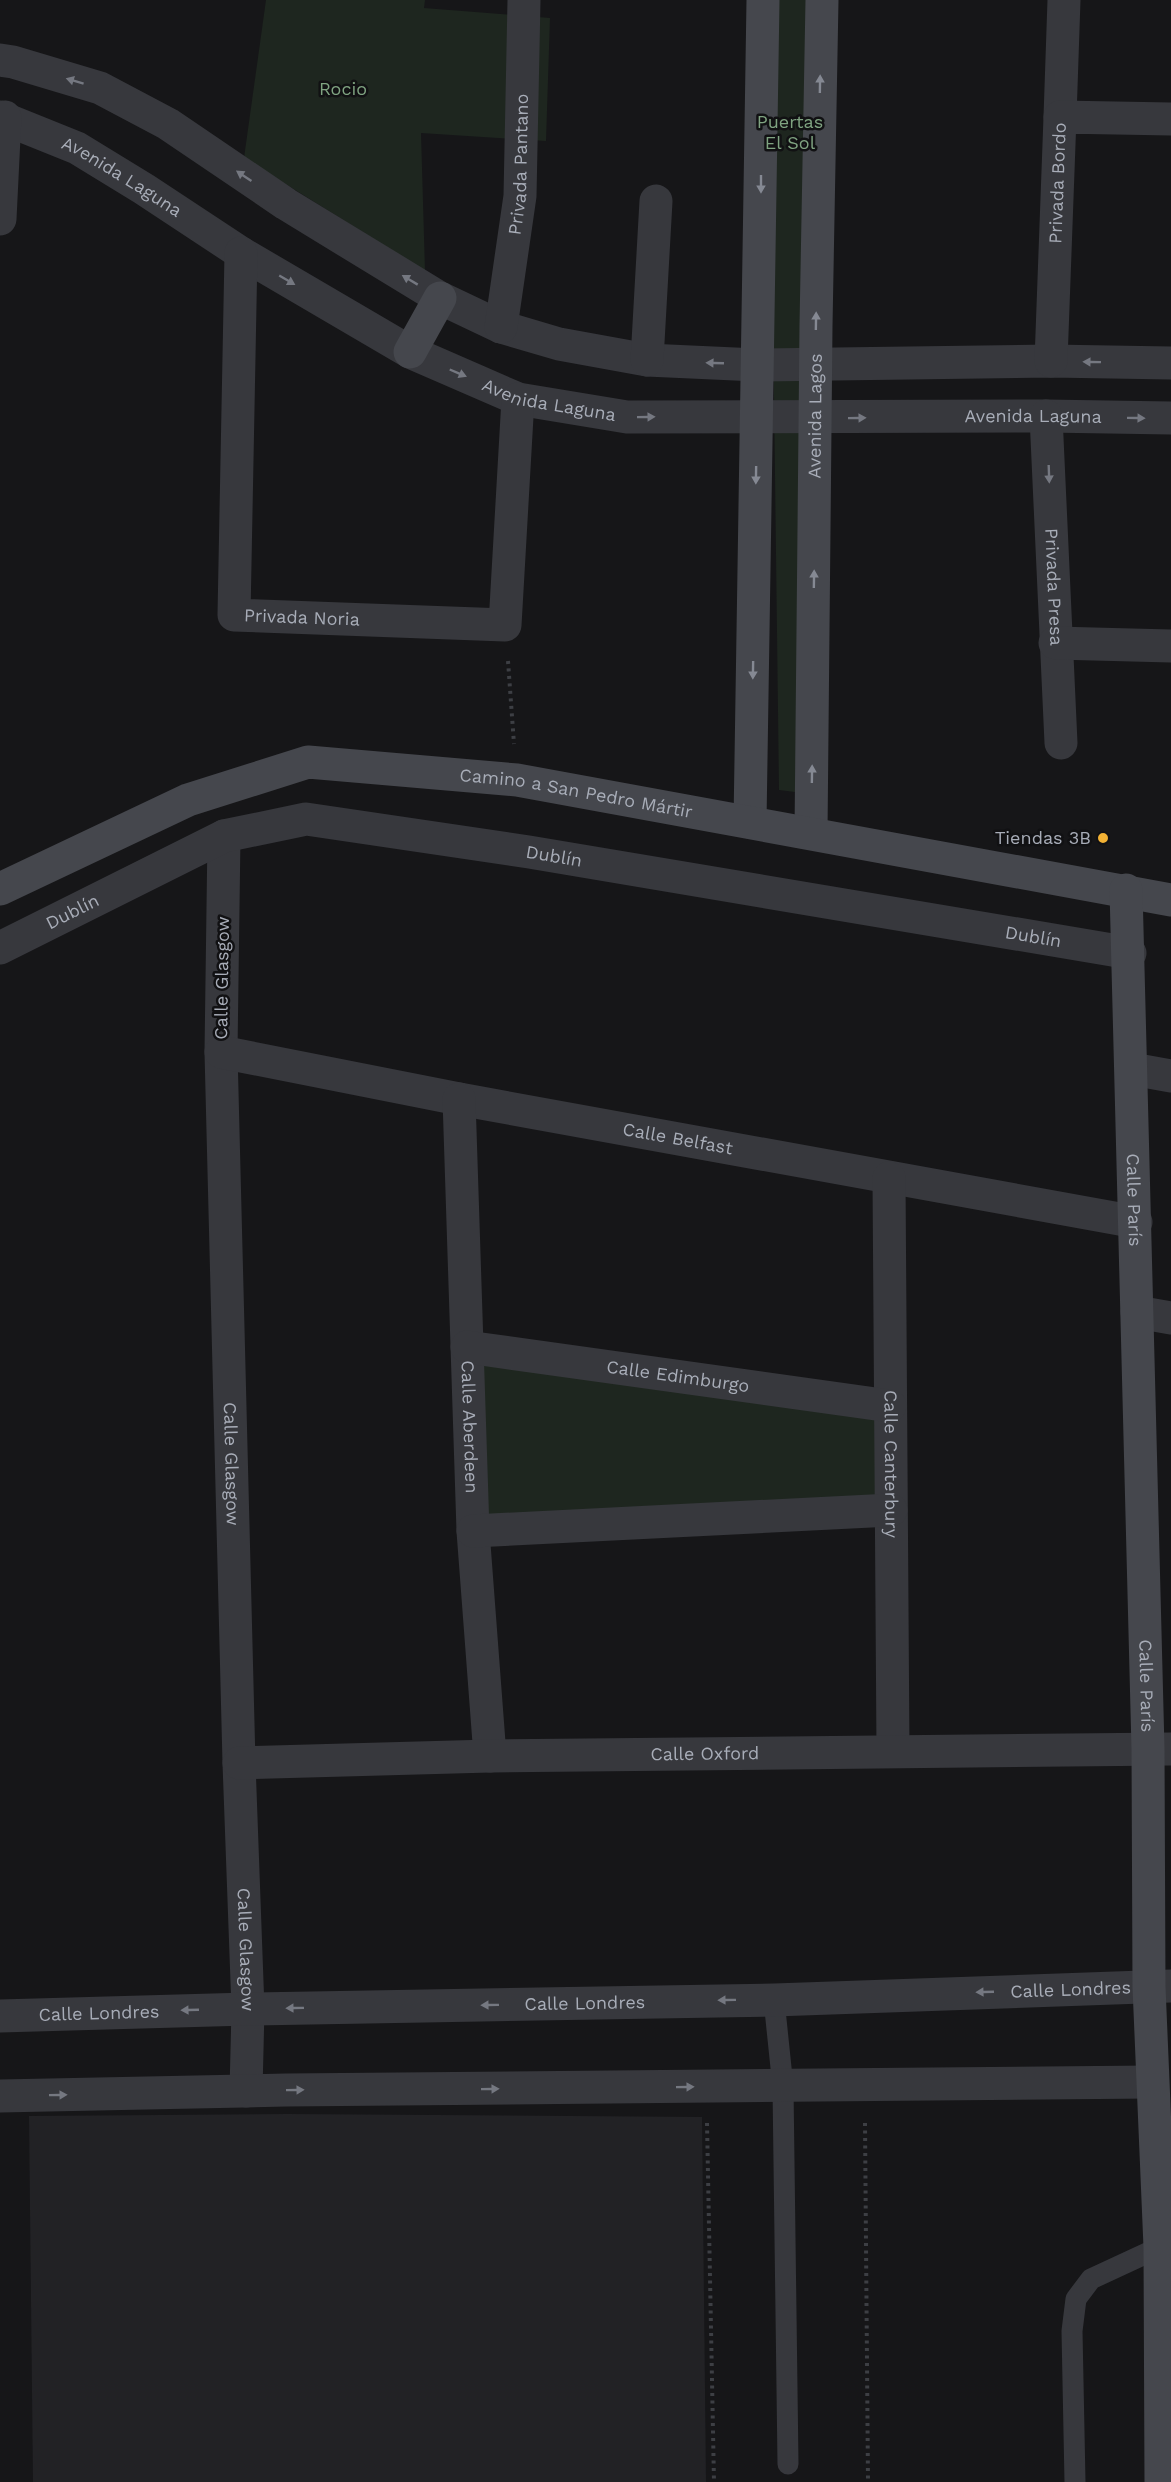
<svg xmlns="http://www.w3.org/2000/svg" width="1171" height="2482" viewBox="0 0 1171 2482" font-family="'Work Sans',sans-serif">
	<style>
		.built { fill: #222225 }
		.green { fill: #1e261f }
		.lines { fill: none; stroke-linecap: round; stroke-linejoin: round }
		.path { stroke: #3d3f44; stroke-width: 4; stroke-dasharray: 3 4.5; stroke-linecap: butt }
		.lane { stroke: #37383d; stroke-width: 21 }
		.street { stroke: #37383d; stroke-width: 33 }
		.secondary { stroke: #45474d; stroke-width: 33 }
		.oneway { fill: #757881 }
		.oneway2 { fill: #858993 }
		.poi-dot { fill: #f2b134; stroke: #111113; stroke-width: 2 }
		.labels { text-anchor: middle; stroke-width: 5; stroke-linejoin: round; paint-order: stroke }
		.park-label { font-size: 18px; fill: #7fa381; stroke: #111113 }
		.street-label { font-size: 18px; fill: #a8adb8; stroke: #111113 }
		.poi-label { font-size: 18px; fill: #a8adb8; stroke: #111113; text-anchor: end }
	</style>
	<rect width="100%" height="100%" fill="#161618"/>
	<path class="built" d="M287,2114L702,2117L706,2482H33L29,2116Z"/>
	<g class="green">
		<path d="M266,0H425L424,8L550,18L546,141L421,133L425,271L244,158Z"/>
		<path d="M763,0H820L795,792L779,790L773,318Z"/>
		<path d="M475,1355L881,1414L882,1498L478,1521Z"/>
	</g>
	<g class="lines">
		<g class="path">
			<path d="M508,661L514,744"/>
			<path d="M707,2123L714,2482"/>
			<path d="M865,2123L868,2482"/>
		</g>
		<g class="lane">
			<path d="M774,2000L783,2087L788,2464"/>
			<path d="M1075,2482L1072,2331L1076,2299L1091,2279L1160,2247"/>
		</g>
		<g class="street">
			<path d="M0,60L13,62L100,88L168,124L286,204L440,298L501,327L559,344L647,360L757,365L1051,361L1171,363"/>
			<path id="s1" d="M0,117L77,148L144,189L241,253L410,352L518,399L627,417L1046,416L1171,418"/>
			<path d="M1060,117L1064,0"/>
			<path d="M0,219L5,117"/>
			<path id="s2" d="M241,253L234,615L505,625L518,399"/>
			<path id="s3" d="M501,327L520,196L524,0"/>
			<path d="M647,360L656,201"/>
			<path id="s4" d="M1051,361L1060,117L1171,119"/>
			<path id="s5" d="M1046,416L1061,743"/>
			<path d="M1055,643L1171,646"/>
			<path id="s6" d="M224,836L221,1052L239,1763L248,2009L246,2091"/>
			<path id="s7" d="M0,948L224,836L306,819L529,852L1130,953"/>
			<path id="s8" d="M221,1052L459,1099L1136,1222"/>
			<path d="M1132,1069L1171,1076"/>
			<path id="s9" d="M459,1099L473,1531L490,1756"/>
			<path id="s10" d="M889,1178L893,1751"/>
			<path d="M1137,1312L1171,1318"/>
			<path id="s11" d="M467,1347L890,1406"/>
			<path d="M473,1531L891,1510"/>
			<path id="s12" d="M239,1763L490,1756L1171,1749"/>
			<path id="s13" d="M0,2016L248,2009L774,2000L1171,1986"/>
			<path d="M0,2096L286,2090L1151,2082"/>
		</g>
		<g class="secondary">
			<path d="M410,352L440,298"/>
			<path d="M750,822L763,0"/>
			<path id="s14" d="M811,833L816,326L822,0"/>
			<path id="s15" d="M0,889L188,800L308,762L517,780L1171,900"/>
			<path id="s16" d="M1126,890L1148,1749L1149,1987L1160,2247L1161,2482"/>
		</g>
	</g>
	<defs><path id="oneway-solid" d="M-6-.8H1V-3.2L6.5 0L1 3.2V.8H-6Z" transform="scale(1.5)"/></defs>
	<g class="oneway">
		<use href="#oneway-solid" transform="translate(75 81) rotate(-163)"/>
		<use href="#oneway-solid" transform="translate(244 176) rotate(-146)"/>
		<use href="#oneway-solid" transform="translate(287 280) rotate(30)"/>
		<use href="#oneway-solid" transform="translate(410 280) rotate(-149)"/>
		<use href="#oneway-solid" transform="translate(1092 362) rotate(-179)"/>
		<use href="#oneway-solid" transform="translate(715 363) rotate(-178)"/>
		<use href="#oneway-solid" transform="translate(458 373) rotate(23)"/>
		<use href="#oneway-solid" transform="translate(646 417) rotate(-1)"/>
		<use href="#oneway-solid" transform="translate(857 418) rotate(-1)"/>
		<use href="#oneway-solid" transform="translate(1136 418) rotate(1)"/>
		<use href="#oneway-solid" transform="translate(1049 474) rotate(88)"/>
		<use href="#oneway-solid" transform="translate(985 1992) rotate(178)"/>
		<use href="#oneway-solid" transform="translate(727 2000) rotate(179)"/>
		<use href="#oneway-solid" transform="translate(490 2005) rotate(179)"/>
		<use href="#oneway-solid" transform="translate(295 2008) rotate(179)"/>
		<use href="#oneway-solid" transform="translate(190 2010) rotate(178)"/>
		<use href="#oneway-solid" transform="translate(685 2087) rotate(-1)"/>
		<use href="#oneway-solid" transform="translate(490 2089) rotate(-1)"/>
		<use href="#oneway-solid" transform="translate(295 2090) rotate(-1)"/>
		<use href="#oneway-solid" transform="translate(58 2095) rotate(-1)"/>
	</g>
	<g class="oneway2">
		<use href="#oneway-solid" transform="translate(820 84) rotate(-89)"/>
		<use href="#oneway-solid" transform="translate(761 184) rotate(90)"/>
		<use href="#oneway-solid" transform="translate(816 321) rotate(-89)"/>
		<use href="#oneway-solid" transform="translate(756 475) rotate(91)"/>
		<use href="#oneway-solid" transform="translate(814 579) rotate(-89)"/>
		<use href="#oneway-solid" transform="translate(753 670) rotate(91)"/>
		<use href="#oneway-solid" transform="translate(812 774) rotate(-89)"/>
	</g>
	<circle class="poi-dot" cx="1103" cy="838" r="6"/>
	<g class="labels">
		<g class="park-label">
			<text x="343" y="95">Rocio</text>
			<text x="790" y="128">Puertas<tspan x="790" dy="21">El Sol</tspan></text>
		</g>
		<g class="street-label">
			<text dy="6" stroke="none"><textPath href="#s3" startOffset="164">Privada Pantano</textPath></text>
			<text dy="6" stroke="none"><textPath href="#s1" startOffset="136">Avenida Laguna</textPath></text>
			<text dy="6" stroke="none"><textPath href="#s4" startOffset="178">Privada Bordo</textPath></text>
			<text dy="6" stroke="none"><textPath href="#s1" startOffset="622">Avenida Laguna</textPath></text>
			<text dy="6" stroke="none"><textPath href="#s14" startOffset="417">Avenida Lagos</textPath></text>
			<text dy="6" stroke="none"><textPath href="#s1" startOffset="1108">Avenida Laguna</textPath></text>
			<text dy="6" stroke="none"><textPath href="#s5" startOffset="171">Privada Presa</textPath></text>
			<text dy="6" stroke="none"><textPath href="#s2" startOffset="430">Privada Noria</textPath></text>
			<text dy="6" stroke="none"><textPath href="#s15" startOffset="604">Camino a San Pedro Mártir</textPath></text>
			<text dy="6" stroke="none"><textPath href="#s7" startOffset="585">Dublín</textPath></text>
			<text dy="6" stroke="none"><textPath href="#s7" startOffset="81">Dublín</textPath></text>
			<text dy="6" stroke="none"><textPath href="#s7" startOffset="1071">Dublín</textPath></text>
			<text transform="translate(222 978) rotate(-89)" y="6">Calle Glasgow</text>
			<text dy="6" stroke="none"><textPath href="#s8" startOffset="465">Calle Belfast</textPath></text>
			<text dy="6" stroke="none"><textPath href="#s16" startOffset="310">Calle París</textPath></text>
			<text dy="6" stroke="none"><textPath href="#s11" startOffset="213">Calle Edimburgo</textPath></text>
			<text dy="6" stroke="none"><textPath href="#s9" startOffset="328">Calle Aberdeen</textPath></text>
			<text dy="6" stroke="none"><textPath href="#s6" startOffset="628">Calle Glasgow</textPath></text>
			<text dy="6" stroke="none"><textPath href="#s10" startOffset="286">Calle Canterbury</textPath></text>
			<text dy="6" stroke="none"><textPath href="#s16" startOffset="796">Calle París</textPath></text>
			<text dy="6" stroke="none"><textPath href="#s12" startOffset="466">Calle Oxford</textPath></text>
			<text dy="6" stroke="none"><textPath href="#s6" startOffset="1114">Calle Glasgow</textPath></text>
			<text dy="6" stroke="none"><textPath href="#s13" startOffset="1071">Calle Londres</textPath></text>
			<text dy="6" stroke="none"><textPath href="#s13" startOffset="585">Calle Londres</textPath></text>
			<text dy="6" stroke="none"><textPath href="#s13" startOffset="99">Calle Londres</textPath></text>
		</g>
		<g class="poi-label">
			<text x="1091" y="844">Tiendas 3B</text>
		</g>
	</g>
</svg>
